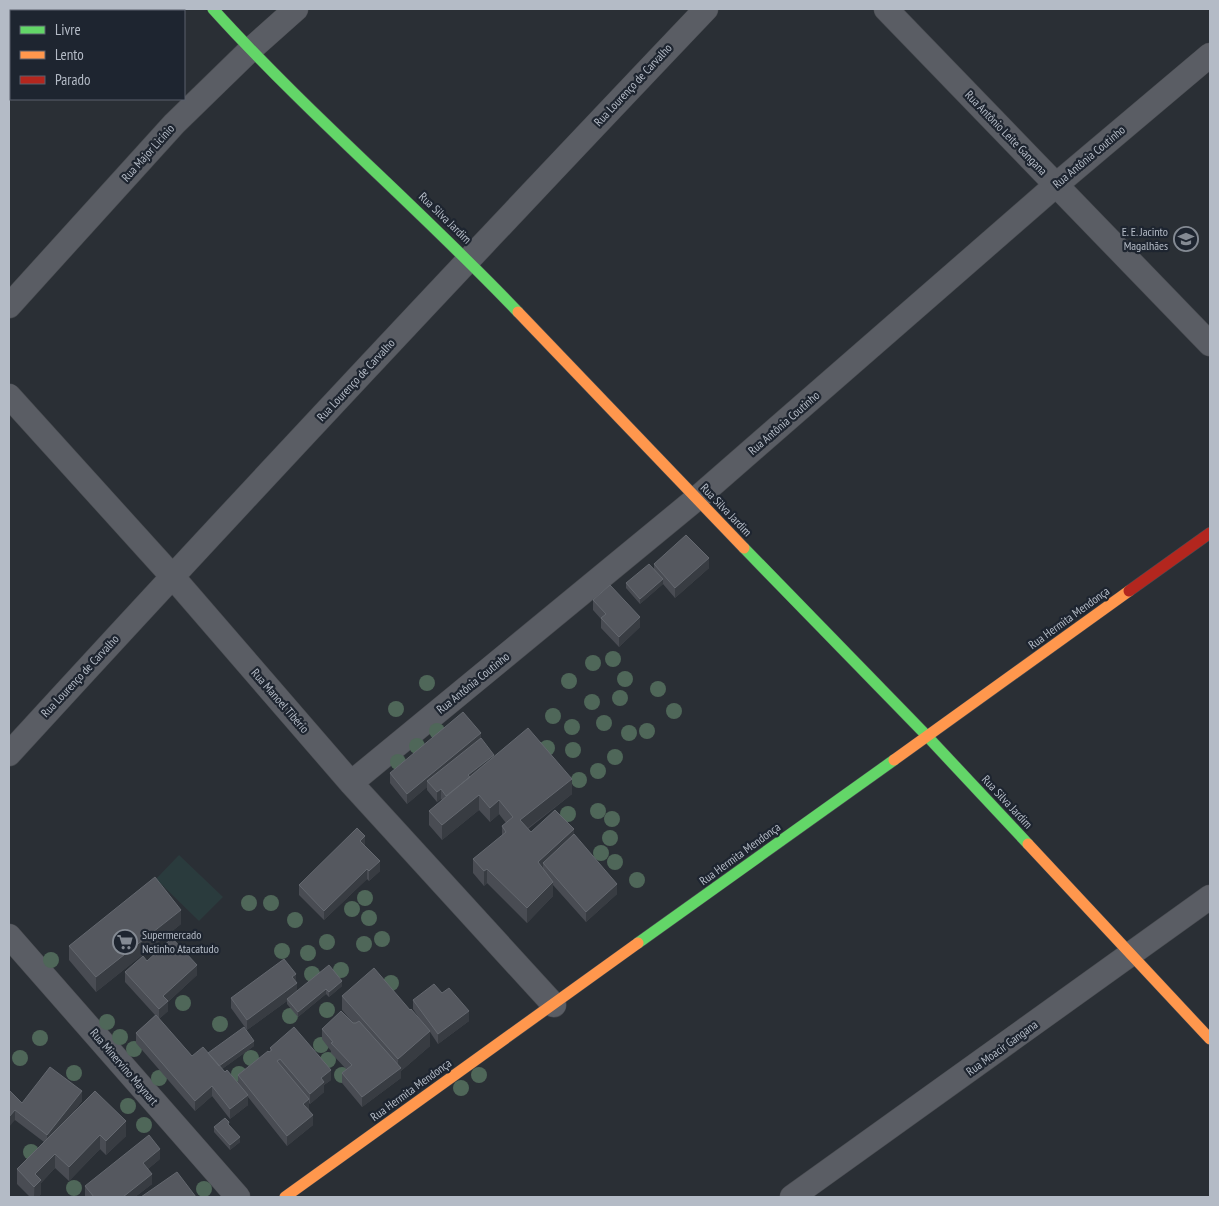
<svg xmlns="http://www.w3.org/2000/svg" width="1219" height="1206" font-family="'PT Sans Narrow',sans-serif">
<rect width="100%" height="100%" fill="#2a2f35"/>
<path fill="#2a3b3d" d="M179 855 223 897 199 921 156 879Z"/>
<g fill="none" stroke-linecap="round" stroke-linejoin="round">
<defs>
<path id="street" d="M886 9 1210 344
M9 306 174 124 250 50 296 9
M9 396 172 576 351 783 554 1005
M9 754C239 503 472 255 706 9
M351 783 696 499 1056 185 1210 55
M9 936 238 1197
M792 1197 1210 897"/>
<path id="fast" d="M213 9C309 115 419 208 518 312
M744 548 927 736 1028 844
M638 943 894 760"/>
<path id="slow" d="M518 312 744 548
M894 760 1129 591
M1028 844 1210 1039
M285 1197 638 943"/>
<path id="jam" d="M1129 591 1210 533"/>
</defs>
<use href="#street" stroke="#484b50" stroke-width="25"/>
<use href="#fast" stroke="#484b50" stroke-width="12"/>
<use href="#slow" stroke="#484b50" stroke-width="12"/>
<use href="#jam" stroke="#484b50" stroke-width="12"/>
<use href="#street" stroke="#5a5d64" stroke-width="24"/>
<use href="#fast" stroke="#63d668" stroke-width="11"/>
<use href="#slow" stroke="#ff974d" stroke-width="11"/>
<use href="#jam" stroke="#b3261e" stroke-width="11"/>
</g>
<g fill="#4f6759">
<circle cx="613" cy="659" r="8"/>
<circle cx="593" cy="663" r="8"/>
<circle cx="625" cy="679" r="8"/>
<circle cx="569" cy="681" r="8"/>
<circle cx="427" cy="683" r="8"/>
<circle cx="658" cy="689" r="8"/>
<circle cx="620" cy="698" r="8"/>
<circle cx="592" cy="702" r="8"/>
<circle cx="396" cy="709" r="8"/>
<circle cx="674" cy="711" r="8"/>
<circle cx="553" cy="716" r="8"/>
<circle cx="604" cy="723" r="8"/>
<circle cx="572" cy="727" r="8"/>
<circle cx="437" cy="731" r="8"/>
<circle cx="647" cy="731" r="8"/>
<circle cx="629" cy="733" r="8"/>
<circle cx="417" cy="746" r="8"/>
<circle cx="547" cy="748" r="8"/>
<circle cx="573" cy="750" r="8"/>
<circle cx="615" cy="757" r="8"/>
<circle cx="398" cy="762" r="8"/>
<circle cx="598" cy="771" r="8"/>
<circle cx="579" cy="780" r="8"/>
<circle cx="598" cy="811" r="8"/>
<circle cx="568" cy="814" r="8"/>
<circle cx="612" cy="819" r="8"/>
<circle cx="610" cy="838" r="8"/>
<circle cx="601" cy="853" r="8"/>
<circle cx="615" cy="862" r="8"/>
<circle cx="637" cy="880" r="8"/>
<circle cx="365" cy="898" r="8"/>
<circle cx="249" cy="903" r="8"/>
<circle cx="271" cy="903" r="8"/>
<circle cx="352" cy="909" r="8"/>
<circle cx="369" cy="918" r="8"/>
<circle cx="295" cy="920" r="8"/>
<circle cx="382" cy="939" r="8"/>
<circle cx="327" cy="942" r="8"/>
<circle cx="364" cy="944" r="8"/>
<circle cx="282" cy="951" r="8"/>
<circle cx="308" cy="953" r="8"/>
<circle cx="51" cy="960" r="8"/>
<circle cx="341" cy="970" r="8"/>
<circle cx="312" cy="974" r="8"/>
<circle cx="391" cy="983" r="8"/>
<circle cx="183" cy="1003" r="8"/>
<circle cx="327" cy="1010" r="8"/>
<circle cx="290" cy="1016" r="8"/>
<circle cx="107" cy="1022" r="8"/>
<circle cx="220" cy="1024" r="8"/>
<circle cx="120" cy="1037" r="8"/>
<circle cx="40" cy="1038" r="8"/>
<circle cx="321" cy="1045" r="8"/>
<circle cx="134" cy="1049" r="8"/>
<circle cx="20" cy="1058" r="8"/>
<circle cx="251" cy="1058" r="8"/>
<circle cx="328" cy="1060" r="8"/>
<circle cx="74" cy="1073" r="8"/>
<circle cx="239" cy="1074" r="8"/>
<circle cx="342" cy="1075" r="8"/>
<circle cx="479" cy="1075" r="8"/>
<circle cx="159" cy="1078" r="8"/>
<circle cx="461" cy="1088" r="8"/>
<circle cx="128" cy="1106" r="8"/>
<circle cx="144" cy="1125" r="8"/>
<circle cx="31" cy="1152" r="8"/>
<circle cx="74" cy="1188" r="8"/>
<circle cx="204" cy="1189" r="8"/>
</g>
<path fill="#494c53" d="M654 564 709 568 675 598 663 584 640 604 626 588V583L654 569Z
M593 600 640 627 619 647 601 628V619L593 610Z
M481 739 494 757 572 794 528 829 531 832 574 834 617 894 586 922 553 885V896L527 923 487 883 484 886 473 873V859L502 836V826L506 823 499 814 490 822 479 810 442 840 429 825V811L442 800 441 799 437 802 427 790V787L407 804 390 783V773Z
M365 846 380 871 369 881 367 879 324 920 299 895V885Z
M181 924 96 992 69 960V946Z
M147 961 197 975 168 1002V1011L159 1019 192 1056 254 1046 222 1069 238 1084V1075L270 1051V1048L331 1080 324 1085V1092L310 1104 309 1103V1109L313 1125 287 1146 248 1097V1105L230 1119 212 1096 195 1111 136 1043V1033L155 1015 125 982V972Z
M296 982 297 990 342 986 329 997 326 994 298 1017 287 1004V1001L247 1030 231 1008V998Z
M442 993 469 1021 438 1044 430 1032V1046L401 1071V1078L362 1107 342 1083V1073L347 1070 331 1053V1051L322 1039V1029L353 1023 342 1010V996L410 1010 423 1024 413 1009V1000Z
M9 1090 22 1103 82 1101 71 1115 126 1136 106 1155 100 1149 69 1181 55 1168 41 1183V1194L38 1197H30L17 1184V1169L44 1142 15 1120Z
M229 1125 240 1142 230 1150 214 1132V1127Z
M160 1159 148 1169 152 1184 135 1197H86L85 1196V1186Z"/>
<path fill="#383c42" d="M709 558V568L675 598V588Z
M663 579V584L640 604V599Z
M640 617V627L619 647V637Z
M481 733V743L427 781V787L407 804V794Z
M494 755V765L470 784 468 775Z
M572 779V794L520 834V820Z
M441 789V799L437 802V792Z
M479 795V810L442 840V825Z
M499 800V814L490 822V808Z
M574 829V844L543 863V873L538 862Z
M365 836V846L360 841Z
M380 861V871L369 881V871Z
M367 869V879L324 920V911Z
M487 869V883L484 886V871Z
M553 882V896L527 923V908Z
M617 884V894L586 922V912Z
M181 910V924L96 992V977Z
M197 965V975L168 1002V1011L159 1019V1009L163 996Z
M296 974V984L292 977Z
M342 981V986L329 997V992Z
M297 983V993L287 999V1001L247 1030V1020Z
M326 989V994L298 1017V1012Z
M469 1011V1021L438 1044V1034Z
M430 1031V1046L401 1071V1078L362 1107V1097L398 1070V1059Z
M254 1041V1046L218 1072V1066Z
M331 1070V1080L324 1085V1092L310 1104V1094L321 1078Z
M212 1086V1096L195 1111V1101Z
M82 1091V1101L47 1145V1135Z
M248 1095V1105L230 1119V1109Z
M309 1099V1109L303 1104Z
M15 1110V1120L9 1127V1117Z
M313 1115V1125L287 1146V1136Z
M126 1121V1136L106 1155V1141Z
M100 1135V1149L69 1181V1167Z
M240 1137V1142L230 1150V1145Z
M160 1149V1159L143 1173V1163Z
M55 1154V1168L41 1183V1194L38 1197H34L35 1174Z
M152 1174V1184L135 1197H123Z"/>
<path fill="#55585f" stroke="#64686f" d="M686 535 709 558 675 588 654 564Z
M649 564 663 579 640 599 626 583Z
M610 585 640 617 619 637 601 618 606 614 593 600Z
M463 712 481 733 407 794 390 773Z
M528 728 572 779 520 820 531 832 555 810 574 829 538 862 553 882 527 908 487 869 484 871 473 859 506 832 502 826 513 817 499 800 490 808 479 795 442 825 429 811Z
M481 738 494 755 468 775 470 777 446 796 441 789 437 792 427 781Z
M357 828 365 836 360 841 380 861 369 871 367 869 324 911 299 885Z
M574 834 617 884 586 912 543 863Z
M155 877 181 910 96 977 69 946Z
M172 938 197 965 163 996 168 1001 159 1009 125 972 143 956 147 961Z
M284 959 296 974 292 977 297 983 247 1020 231 998Z
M329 965 342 981 329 992 326 989 298 1012 287 999Z
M374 968 410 1010 411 1009 430 1031 398 1059 342 996Z
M434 984 442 993 449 988 469 1011 438 1034 413 1000Z
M341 1011 353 1023H356L359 1021 401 1068 362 1097 342 1073 352 1065 331 1043 333 1042 322 1029Z
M156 1015 192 1056 203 1047 225 1072 227 1070 248 1095 230 1109 212 1086 195 1101 136 1033Z
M244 1027 254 1041 219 1066 208 1053Z
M294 1027 331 1070 321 1078 324 1082 310 1094 280 1059 277 1061 309 1099 303 1104 313 1115 287 1136 238 1075 268 1051 269 1052 272 1050 270 1048Z
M50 1067 82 1091 47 1135 15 1110 9 1117V1090L22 1103Z
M95 1091 126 1121 106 1141 100 1135 69 1167 55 1154 35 1174 41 1180 34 1187 17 1169Z
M225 1118 229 1122 228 1124 240 1137 230 1145 214 1127Z
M149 1135 160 1149 143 1163 152 1174 123 1197H94L85 1186Z
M177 1172 196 1197H141Z"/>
<defs>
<symbol id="school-ring" viewBox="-11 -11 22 22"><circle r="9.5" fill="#1e2530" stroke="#848a93" stroke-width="1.5"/><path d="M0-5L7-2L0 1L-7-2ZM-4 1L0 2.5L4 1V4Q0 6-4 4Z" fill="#848a93"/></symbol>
<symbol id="supermarket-ring" viewBox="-11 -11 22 22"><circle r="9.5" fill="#1e2530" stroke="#848a93" stroke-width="1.5"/><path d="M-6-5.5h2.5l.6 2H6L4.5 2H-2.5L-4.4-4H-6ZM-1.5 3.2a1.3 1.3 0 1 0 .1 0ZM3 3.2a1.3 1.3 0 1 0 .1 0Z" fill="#848a93"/></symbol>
</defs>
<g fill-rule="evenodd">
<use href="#school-ring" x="1172" y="225" width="28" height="28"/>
<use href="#supermarket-ring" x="111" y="928" width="28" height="28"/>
</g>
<g text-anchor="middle" stroke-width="4.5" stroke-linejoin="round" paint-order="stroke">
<g font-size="12" fill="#b4bbc6" stroke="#1e2530">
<text transform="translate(633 85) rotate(-47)" y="4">Rua Lourenço de Carvalho</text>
<text transform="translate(1006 133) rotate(46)" y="4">Rua Antônio Leite Gangana</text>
<text transform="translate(148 153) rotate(-48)" y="4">Rua Major Licínio</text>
<text transform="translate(1089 157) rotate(-40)" y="4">Rua Antônia Coutinho</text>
<text transform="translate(445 218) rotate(44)" y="4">Rua Silva Jardim</text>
<text transform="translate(356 380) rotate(-47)" y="4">Rua Lourenço de Carvalho</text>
<text transform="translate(784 423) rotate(-41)" y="4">Rua Antônia Coutinho</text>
<text transform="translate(726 510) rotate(46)" y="4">Rua Silva Jardim</text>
<text transform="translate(1069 618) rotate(-36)" y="4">Rua Hermita Mendonça</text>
<text transform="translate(80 676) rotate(-47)" y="4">Rua Lourenço de Carvalho</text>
<text transform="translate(473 683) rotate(-39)" y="4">Rua Antônia Coutinho</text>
<text transform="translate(280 701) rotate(49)" y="4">Rua Manoel Tibério</text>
<text transform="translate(1007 802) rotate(47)" y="4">Rua Silva Jardim</text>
<text transform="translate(740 854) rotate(-36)" y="4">Rua Hermita Mendonça</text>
<text transform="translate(1002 1048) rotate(-36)" y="4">Rua Moacir Gangana</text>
<text transform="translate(124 1067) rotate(49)" y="4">Rua Minervino Maynart</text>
<text transform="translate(411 1090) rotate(-36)" y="4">Rua Hermita Mendonça</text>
</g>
<g font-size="12" fill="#b4bbc6" stroke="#1e2530" text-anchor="end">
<text x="1168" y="236">E. E. Jacinto<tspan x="1168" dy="14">Magalhães</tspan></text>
<text x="142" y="939" text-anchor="start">Supermercado<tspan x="142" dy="14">Netinho Atacatudo</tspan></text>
</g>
</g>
<rect width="1219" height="1206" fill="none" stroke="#b4bbc6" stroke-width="20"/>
<rect x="10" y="10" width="175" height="90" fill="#1e2530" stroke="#5a616c"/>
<rect x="20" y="26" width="25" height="8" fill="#63d668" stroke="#5a616c"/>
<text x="55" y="35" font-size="15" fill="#b4bbc6">Livre</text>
<rect x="20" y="51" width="25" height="8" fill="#ff974d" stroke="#5a616c"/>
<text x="55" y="60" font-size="15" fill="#b4bbc6">Lento</text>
<rect x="20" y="76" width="25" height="8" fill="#b3261e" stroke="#5a616c"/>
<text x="55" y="85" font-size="15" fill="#b4bbc6">Parado</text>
</svg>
